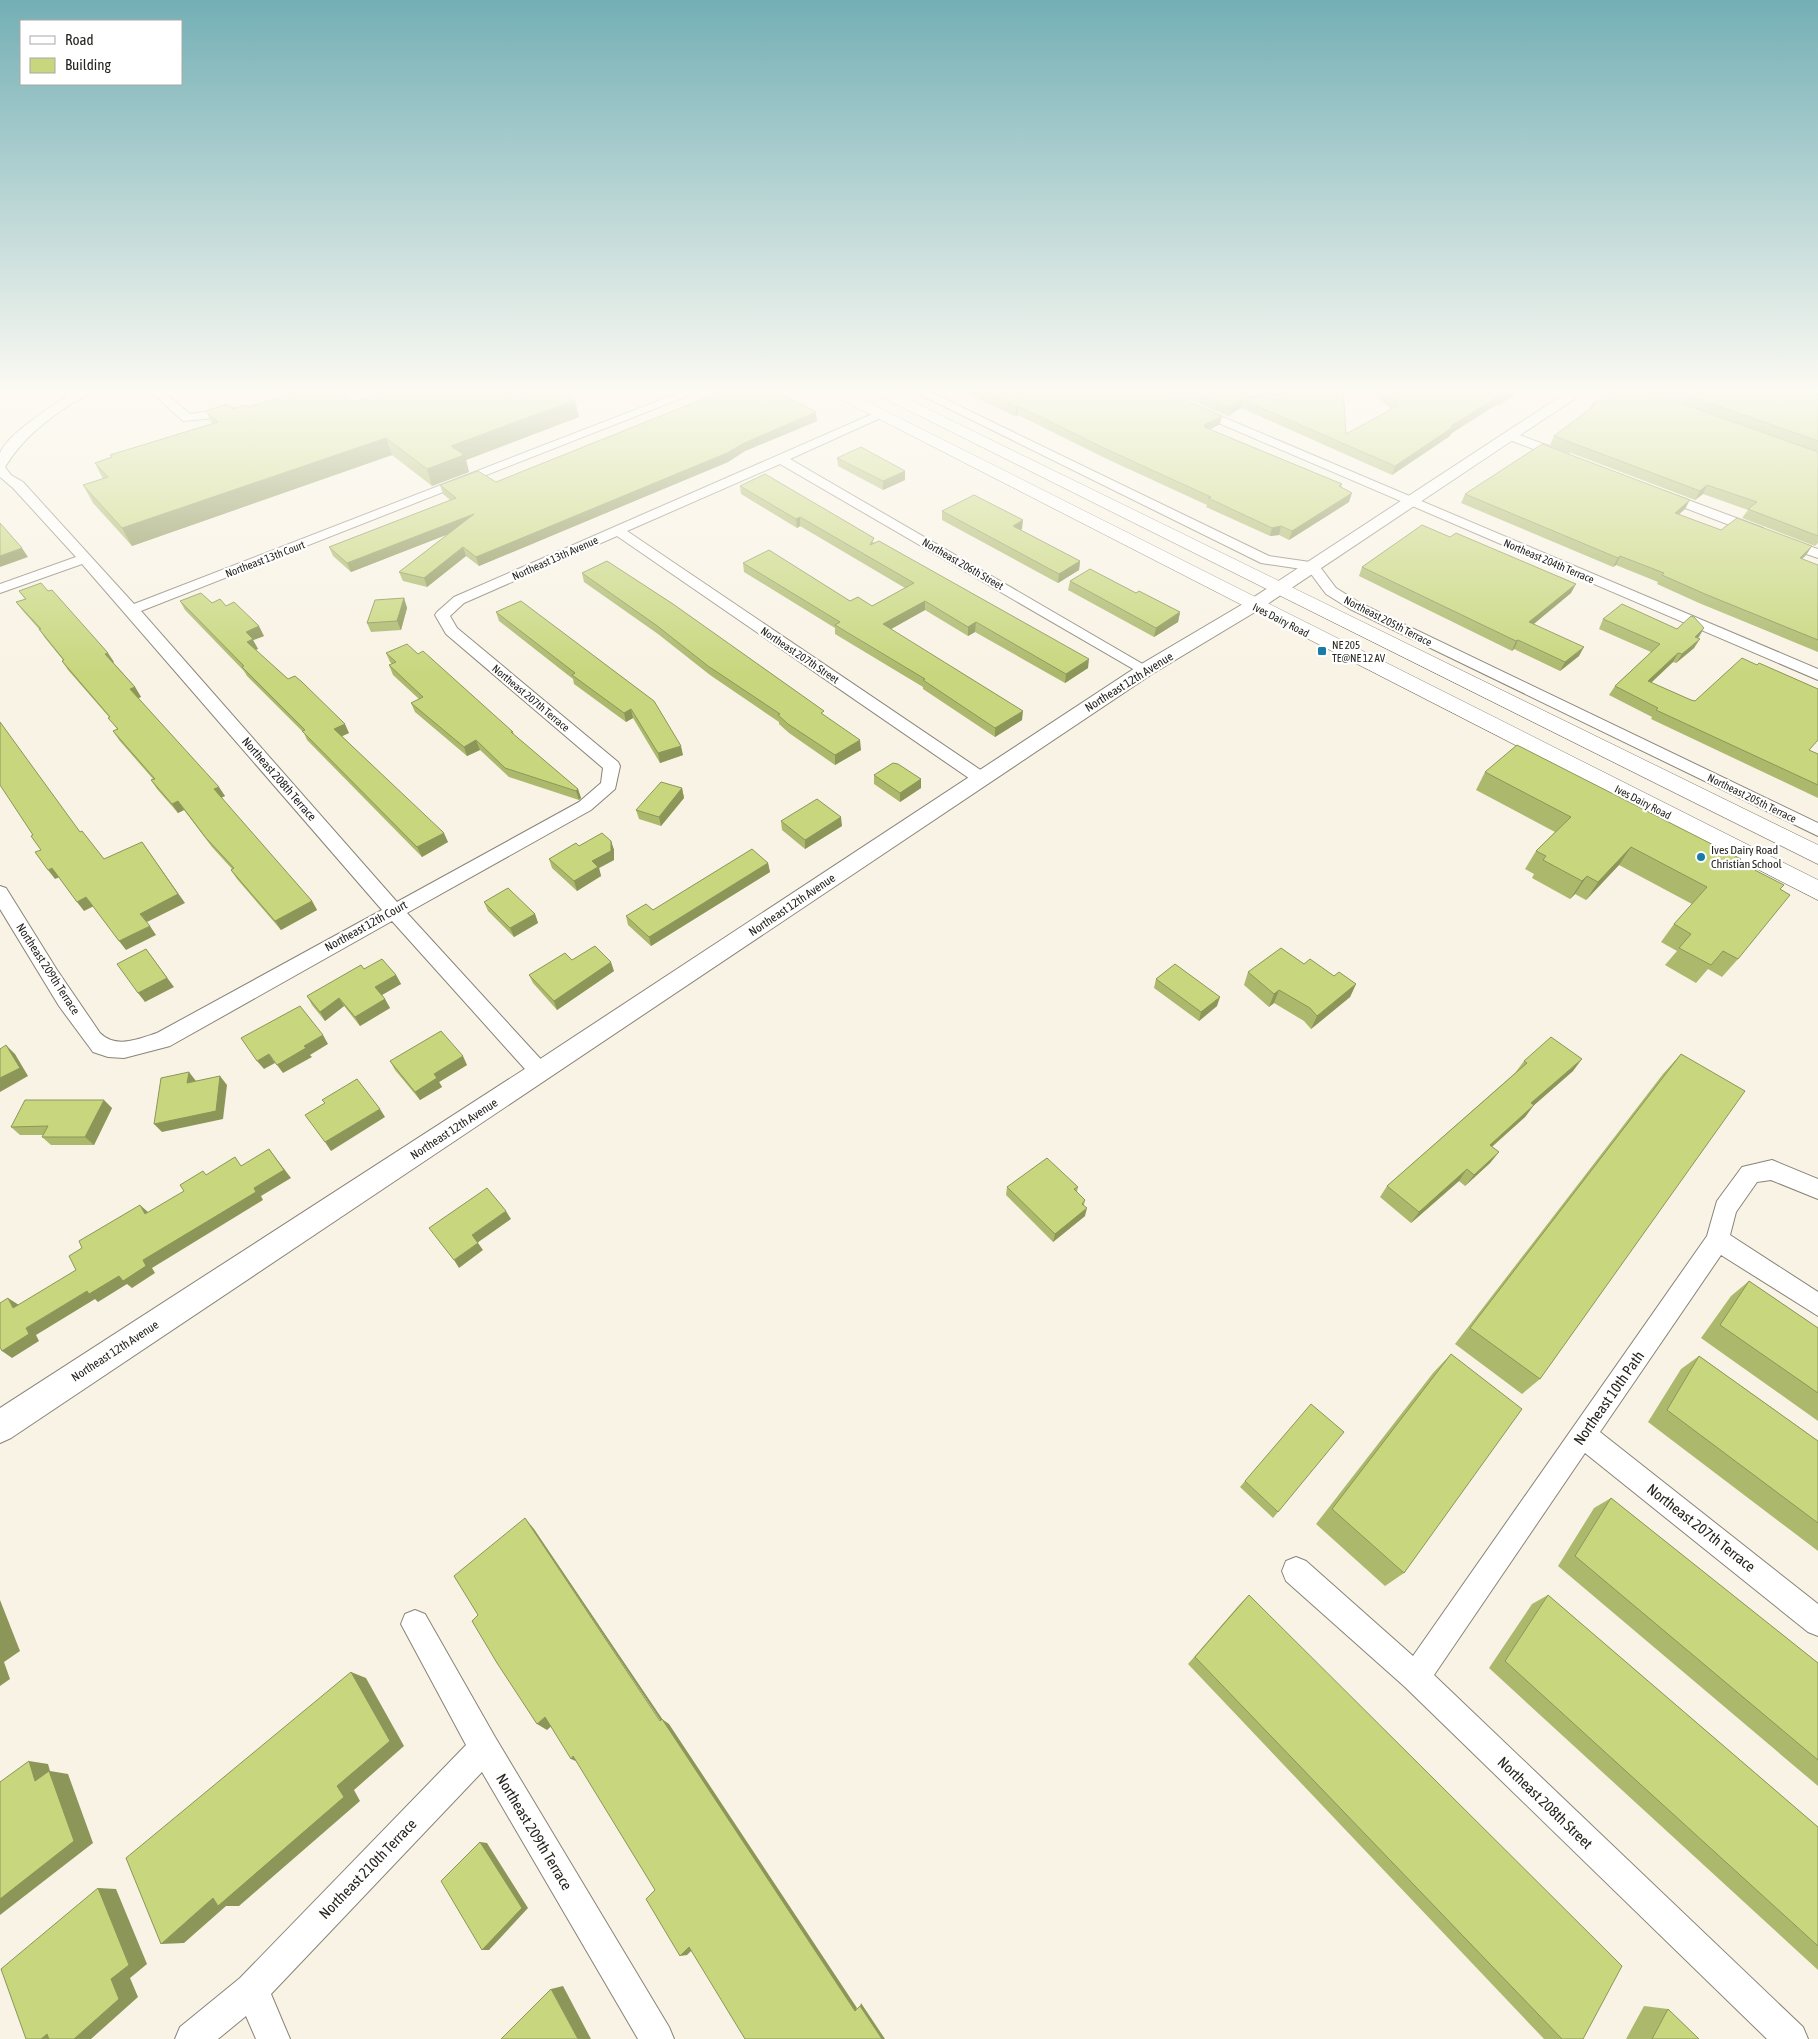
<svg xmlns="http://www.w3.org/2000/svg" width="1818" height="2039" font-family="'Asap Condensed',sans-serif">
<rect width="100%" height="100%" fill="#f9f3e5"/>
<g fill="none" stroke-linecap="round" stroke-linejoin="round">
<defs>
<path id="minor" d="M83 387H97C91 394 80 399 71 404 45 421 21 440 5 467L11 475 23 482 134 604 694 387H710L141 611 397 902 579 802 601 783 603 768 446 634 435 615 437 612 454 597 877 412H885L887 415 790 459 1153 670 1145 675 1140 673 780 464 627 531 988 775 990 779 988 783H976L617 536 464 603 450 616 457 628 618 762 620 766 615 789 591 810 407 913 547 1066 550 1072 547 1078 540 1080 533 1078 392 921 170 1046 124 1058 108 1057 93 1052 59 1006 0 909V886L6 888 57 970 100 1033C116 1049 138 1039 157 1033L382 910 82 564 0 593V584L76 557 13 488 0 477C0 470 0 460 0 454 5 434 65 397 83 387Z
M146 387H158L190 414 235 408 241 412 235 416 183 421Z
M905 387H920L1269 556 1317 563 1336 588 1360 603 1818 823V836L1350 609 1326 594 1308 570 1261 563Z
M1197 406 1818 669V680L1193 412 1191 410Z
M1511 432 1568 453 1570 456 1568 459H1560L1507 439 1505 436Z
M1664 491 1763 528 1765 531 1763 534H1753L1659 498 1658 495Z
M1785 538 1818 549V558L1780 545 1778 542Z
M1772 1160 1818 1179V1199L1771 1180 1757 1182 1736 1212 1730 1235 1818 1292V1316L1721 1255 1600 1432 1818 1604V1636L1808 1632 1585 1453 1434 1675 1803 2027 1808 2039H1767L1405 1687 1286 1581 1282 1571 1286 1561 1296 1557 1306 1561 1413 1656 1707 1236 1717 1201 1742 1167Z
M415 1610 425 1614 495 1737 669 2027 674 2039H638L482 1772 271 1994 290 2039H256L246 2016 218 2039H175L180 2027 240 1978 466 1745 401 1624 405 1614Z"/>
<path id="tertiary" d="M1575 387H1592L1260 609 1152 674 11 1438 0 1443V1408L531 1065 1138 666 1248 601Z"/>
<path id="primary" d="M817 387H838L1818 880V900Z
M862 387H883L1818 845V864Z"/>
</defs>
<use href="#minor" stroke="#898477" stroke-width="2"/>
<use href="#tertiary" stroke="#898477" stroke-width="2"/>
<use href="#primary" stroke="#898477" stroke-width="1"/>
<use href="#minor" fill="#fff" fill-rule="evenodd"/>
<use href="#tertiary" fill="#fff" fill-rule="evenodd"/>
<use href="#primary" fill="#fff" fill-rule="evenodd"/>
</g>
<path fill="#acb96c" d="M963 387H1155L1220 424 1210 429 1342 484 1341 488 1349 502 1289 540 1279 535 1270 536 1206 507 1207 505 1107 459 1018 415 1015 416 967 394V389Z
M1160 387H1283L1266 396 1346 434 1391 409 1368 389 1369 387H1525L1498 406 1496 405 1452 433 1450 436 1392 475 1241 408 1231 414 1230 417Z
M1636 387H1818V452Z
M291 388 353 402 514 397 579 417 466 460 469 472 432 486 392 455 132 546 93 503 83 485 103 479 95 463 112 458 110 455 212 424 206 411 248 407 293 393Z
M1592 404 1818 452V543L1815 546 1742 518 1748 510 1703 494 1695 500 1550 445 1554 436 1589 410Z
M817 421 745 451 728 462 479 566 466 556 427 587 403 581 399 572 448 534 351 572 333 556 329 547 450 500 443 494 440 485 496 482Z
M837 458 905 471V480L883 490 838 466Z
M740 486 875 543 1088 668 1065 683 975 632 968 636 925 610 891 629 1022 720 995 737 923 689V687L835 634V628L744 572 743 563 850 601 872 606 905 588 800 526 797 528 741 494Z
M1465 494 1685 509 1679 514 1721 530 1812 546 1806 555 1802 559 1818 565V652L1699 603 1657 584 1658 582 1616 565 1613 567 1461 503Z
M942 511 1022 529 1020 530 1080 561 1079 570 1058 583 942 520Z
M1362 567 1571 593 1534 624 1579 656 1560 671 1514 649 1512 651 1359 576Z
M582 573 824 715 861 750 835 765 789 733 779 724V722L710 675 658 634 584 582Z
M1070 581 1136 593 1180 612 1178 622 1154 637 1068 590Z
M19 591 114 662H113L135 687 141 697 138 698 225 796 221 798 312 901 317 910 281 930 237 879 231 870 232 869 212 847 184 810 178 813 157 789 151 780 153 779 119 740 113 731 117 729 109 717 68 670 62 661 63 660 45 638 39 629 23 611 16 602 25 599Z
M404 598 407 608 401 630 371 632 367 623Z
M180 601 212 603 226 606 264 636 253 640 258 649 255 650 288 679 349 733 342 736 448 842 422 857 307 740 304 733 247 676 244 671 185 610Z
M521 601 683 755 660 763 633 718 626 722 574 684 573 679 499 621 496 612Z
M1603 619 1698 638 1694 648 1676 663 1673 662 1651 683 1691 700 1818 754V798L1651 719 1652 717 1609 695 1615 686 1651 652 1599 629Z
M386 653 418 654 513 732 514 735 578 789 581 798 579 800 509 777 480 750 467 756 415 712 411 703 419 699 393 675 389 665 392 664 390 662Z
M1485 772 1739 862 1780 889 1738 959 1722 977 1708 969 1696 983 1665 965 1677 951 1661 942 1674 924 1692 904 1619 865 1586 900 1575 894 1570 899 1532 878 1534 874 1525 869 1536 851 1555 832 1476 790Z
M874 775 921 779V788L900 802 874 784Z
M682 788 684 798 661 826 639 819 636 810Z
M781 821 842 826 805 849 782 830Z
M611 841 614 850V860L599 868 601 876 577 891 552 868 549 859 579 846Z
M768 863 770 872 651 946 628 925 626 916 653 910Z
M484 902 535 914 538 923 514 937 488 911Z
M572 960 614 971 557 1010 533 983 529 975Z
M1304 964 1356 984 1350 997 1311 1029 1304 1021 1274 1003 1269 1007 1244 985 1248 972Z
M364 969 396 975 401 984 382 995 385 999 390 1008 360 1026 344 1006 325 1021 312 1005 307 996Z
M1156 979 1217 1006 1199 1021 1154 988Z
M1681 1054 1540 1379 1522 1394 1455 1344 1663 1074Z
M390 1061 467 1065 439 1082 442 1087 420 1100 395 1070Z
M1524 1061 1573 1071 1534 1105 1525 1117 1492 1147 1499 1152 1490 1163 1465 1186 1459 1181 1411 1223 1380 1197 1387 1186 1515 1073Z
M112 1108 94 1145H51L42 1137 44 1135H20L11 1127Z
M1007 1187H1078L1077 1192 1085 1200 1084 1205 1085 1216 1053 1242 1006 1195Z
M1749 1281 1818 1328V1421L1701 1338 1731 1296Z
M1451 1354 1404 1573 1385 1586 1316 1524 1433 1373Z
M1699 1356 1818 1441V1551L1648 1422 1681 1369Z
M1245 1481 1278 1512 1273 1518 1240 1487Z
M1611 1498 1818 1663V1786L1558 1566 1594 1508Z
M1249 1595 1583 2039H1544L1188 1664 1240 1604Z
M1548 1595 1818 1827V1970L1489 1668 1532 1604Z
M1644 2006 1668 2009 1699 2039H1626Z"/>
<path fill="#8c9658" d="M1268 387H1283L1251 403 1246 399Z
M1516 387H1525L1498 406 1501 397Z
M1499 396 1496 405 1452 433 1450 436 1392 475 1395 466 1451 426Z
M575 400 579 417 466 460 469 472 432 486 427 469 451 446Z
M1243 400 1241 408 1231 414 1232 409 1231 406Z
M1018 406V415L1015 416 1016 407Z
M816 412 817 421 745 451 728 462 479 566 476 557Z
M1222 416 1220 424 1205 432 1204 425Z
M386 438 392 455 132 546 122 528Z
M905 471V480L883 490V481Z
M1707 485 1703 494 1695 500 1700 491Z
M1352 493 1349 502 1289 540 1292 531Z
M1690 500 1685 509 1670 522 1675 513Z
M474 514 477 523 351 572 347 563Z
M800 517V526L797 528 796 519Z
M1023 520 1022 529 1012 535 1013 526Z
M1281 526 1279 535 1270 536 1272 528Z
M1812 546 1806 555 1794 567 1800 558Z
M463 547 466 556 427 587 424 578Z
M22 548 28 557 0 567V556Z
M1620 556 1616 565 1613 567 1618 558Z
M1080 561 1079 570 1058 583 1059 574Z
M1576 584 1571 593 1525 631 1529 622Z
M404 598 407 608 401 630 397 621Z
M925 601V610L884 633 883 624Z
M1180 612 1178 622 1154 637 1156 628Z
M976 622 975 632 968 636V627Z
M259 626 264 636 253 640 258 649 252 651 247 642 246 632Z
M1704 628 1699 637 1690 646 1695 637Z
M1700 639 1694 648 1676 663 1682 654Z
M1518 640 1514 649 1512 651 1516 641Z
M1584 647 1579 656 1560 671 1565 662Z
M108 653 114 662 111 663 105 654Z
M1678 653 1673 662 1642 691 1648 681Z
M1089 659 1088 668 1065 683 1066 674Z
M135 687 141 697 136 699 130 689Z
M631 709 633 718 626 722 624 713Z
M1023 711 1022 720 995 737V728Z
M345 724 349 733 338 738 334 729Z
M476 740 480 750 467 756 464 747Z
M860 740 861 750 835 765V755Z
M681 746 683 755 660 763 658 753Z
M921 779V788L900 802V793Z
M219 787 225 796 220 798 214 789Z
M682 788 684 798 661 826 659 817Z
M578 789 581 798 579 800 576 791Z
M178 801 184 810 178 813 172 804Z
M841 817 842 826 805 849V840Z
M444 833 448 842 422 857 417 847Z
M611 841 614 850V860L599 868 601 876 577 891 574 881Z
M142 842 185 903 147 922 140 914Z
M1631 847 1619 865 1586 900 1598 882Z
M768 863 770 872 651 946 649 937Z
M52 868 60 877 55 879 48 870Z
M1587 876 1575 894 1570 899 1582 881Z
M86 897 94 906 84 911 77 902Z
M312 901 317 910 281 930 275 921Z
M535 914 538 923 514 937 510 928Z
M150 926 156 935 126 950 119 941Z
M146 949 174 987 145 1002 138 993Z
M611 962 614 971 557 1010 554 1001Z
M396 975 401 984 380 996 375 987Z
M1356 984 1350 997 1311 1029 1317 1016Z
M1279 990 1274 1003 1269 1007 1274 994Z
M1220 997 1217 1006 1199 1021 1201 1012Z
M339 998 344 1006 325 1021 320 1012Z
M385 999 390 1008 360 1026 355 1017Z
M323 1035 328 1044 310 1055 312 1057 283 1073 277 1065 304 1046Z
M6 1045 15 1054 28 1076 0 1092V1078Z
M269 1054 275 1063 264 1069 257 1061Z
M463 1056 467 1065 439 1082 442 1087 420 1100 415 1092 434 1074Z
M1582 1059 1573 1071 1523 1115 1531 1103Z
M189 1072 196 1081 187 1083Z
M220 1076 227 1085 223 1119 162 1132 154 1124Z
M104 1100 112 1108 94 1145 85 1137Z
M1534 1105 1525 1117 1481 1156 1490 1145Z
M380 1109 385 1117 331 1151 325 1142Z
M269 1149 291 1178 261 1196 263 1200 152 1268 155 1273 132 1288 127 1284 98 1302 95 1299 36 1335 39 1341 12 1358 2 1351 26 1328 87 1291 143 1260 254 1188Z
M1499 1152 1490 1163 1465 1186 1474 1175Z
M1467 1169 1459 1181 1411 1223 1419 1212Z
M140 1205 148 1212 145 1214Z
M1087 1208 1085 1216 1053 1242 1055 1234Z
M506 1211 511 1219 477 1243 472 1235Z
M478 1243 483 1250 459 1268 454 1260Z
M8 1298 19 1305 13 1308Z
M525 1518 534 1529 665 1723 662 1719 669 1724 857 2008 855 2011Z
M0 1600 20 1651 4 1662 10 1679 0 1686Z
M351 1672 366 1678 404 1746 354 1790 360 1801 239 1906H226L184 1943 161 1944 337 1786Z
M545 1717 555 1723 547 1730 537 1724Z
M573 1756 580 1763 571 1759Z
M29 1761 48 1764 50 1771 68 1774 93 1843 0 1915V1899Z
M480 1842 487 1843 528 1908 489 1950H482Z
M98 1888 116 1889 147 1964 130 1978 138 1997 91 2039H74L111 1979Z
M696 1946 687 1955 680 1956 689 1947Z
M563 1986 591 2039H578L551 1989Z
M861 2003 885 2039H882L860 2006Z
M47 2034 58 2039H41Z"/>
<path fill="#c8d77e" stroke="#8c9658" d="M292 387H334L353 402 400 387H500L514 397 541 387H553L575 400 451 446 464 455 427 469 386 438 122 528 83 485 108 477 95 463 112 457 110 455 218 422 206 411 227 404 233 409 245 405 248 407 296 392 291 388Z
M733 387H769L816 412 744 443 727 453 476 557 463 547 424 578 399 572 474 514 347 563 329 547 456 498 440 485 478 471 496 482Z
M972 387H1155L1222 416 1204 425 1206 426 1204 427 1342 484 1339 486 1352 493 1292 531 1281 526 1272 528 1208 498 1211 497 1108 450 1018 406 1016 407Z
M1181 387H1268L1246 399 1325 387H1343L1346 434 1399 405 1378 387H1516L1501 397 1499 396 1451 426 1453 427 1395 466 1243 400 1231 406 1232 409Z
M1618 387H1635L1818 452V536L1748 509 1757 502 1707 485 1700 491 1554 436 1595 405 1592 404Z
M1664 387H1818V441Z
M1542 444 1690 500 1675 513 1721 530 1737 518 1812 546 1800 558 1818 565V640L1705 594 1662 575 1664 573 1620 556 1618 558 1465 494Z
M861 447 905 471 883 481 837 458Z
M765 474 874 538 870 545 879 541 1089 659 1066 674 976 622 968 627 925 601 883 624 1023 711 995 728 923 680 925 679 835 625 840 622 743 563 769 550 850 601 858 597 872 606 914 583 800 517 796 519 740 486Z
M974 495 1023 520 1013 526 1080 561 1059 574 942 511Z
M0 523 22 548 0 556Z
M1422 525 1450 537 1456 533 1576 584 1529 622 1584 647 1565 662 1518 640 1516 641 1362 567Z
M607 561 673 604 824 711 821 713 860 740 835 755 788 724 778 715 780 714 708 666 656 625 582 573Z
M1090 569 1136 593 1139 591 1180 612 1156 628 1070 581Z
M41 583 48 591 52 590 108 653 105 654 135 687 130 689 219 787 214 789 312 901 275 921 231 870 234 868 206 838 178 801 172 804 151 780 155 779 113 731 118 729 108 718 110 717 62 661 64 660 39 629H41L16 602 26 599 19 591Z
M201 593 212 603 220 599 226 606 234 602 259 626 246 632 253 639 247 642 288 679 295 676 302 682 345 724 334 729 444 833 417 847 302 731 305 730 242 667 244 666 180 601Z
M404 598 397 621 367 623 375 600Z
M521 601 654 701 681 746 658 753 631 709 624 713 572 675 575 673 496 612Z
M1622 604 1677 629 1691 616 1694 617 1704 628 1695 637 1700 639 1682 654 1678 653 1648 681 1691 700 1695 701 1742 658 1757 665 1759 663 1818 689V740L1809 750 1818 754V785L1656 710 1658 708 1615 686 1660 644 1603 619Z
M407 644 418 654 423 651 513 732H511L578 789 576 791 505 768 476 740 464 747 411 703 423 697 389 665 396 662 386 653Z
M0 722 80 832 82 831 104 859 142 842 178 894 140 914 150 926 119 941 86 897 77 902 52 868 48 870 35 852 41 850 31 836 33 835 0 785Z
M1517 745 1741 859 1739 862 1784 885 1780 889 1790 895 1738 959 1723 951 1711 965 1679 948 1691 934 1674 924 1707 887 1631 847 1598 882 1587 876 1582 881 1543 860 1546 856 1536 851 1571 817 1485 772Z
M893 763 898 764 921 779 900 793 874 775Z
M661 782 682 788 659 817 636 810Z
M817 799 841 817 805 840 781 821Z
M602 833 611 841V851L592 861 598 867 574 881 549 859 576 843 579 846Z
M752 849 768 863 649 937 626 916 646 904 653 910Z
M508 888 535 914 510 928 484 902Z
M595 946 611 962 554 1001 529 975 565 953 572 960Z
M1281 948 1304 964 1310 959 1334 976 1339 972 1356 984 1317 1016 1310 1008 1279 990 1274 994 1248 972Z
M146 949 167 978 138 993 117 964Z
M382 959 396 975 375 987 385 999 355 1017 339 998 320 1012 307 996 361 965 364 969Z
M1175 964 1220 997 1201 1012 1156 979Z
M300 1006 323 1035 304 1046 306 1048 277 1065 269 1054 257 1061 241 1038Z
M441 1031 463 1056 434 1074 437 1078 415 1092 390 1061Z
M1551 1037 1582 1059 1531 1103 1534 1105 1490 1145 1499 1152 1474 1175 1467 1169 1419 1212 1387 1186 1527 1063 1524 1061Z
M6 1045 20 1068 0 1078V1049Z
M1681 1054 1745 1091 1540 1379 1470 1328Z
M189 1072 187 1083 220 1076 216 1111 154 1124 161 1078Z
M357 1079 380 1109 325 1142 305 1115 325 1103 322 1100Z
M25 1100H104L85 1137H42L48 1126 11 1127Z
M269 1149 284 1170 254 1188 256 1192 143 1260 146 1266 123 1281 119 1276 89 1294 87 1291 26 1328 29 1334 2 1351 0 1347V1303L8 1298 13 1308 76 1270 69 1256 82 1248 79 1241 140 1205 145 1214 184 1191 180 1185 203 1171 206 1175 235 1157 241 1166Z
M1047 1158 1078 1187 1074 1189 1085 1200 1082 1204 1087 1208 1055 1234 1007 1187Z
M487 1188 506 1211 472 1235 478 1243 454 1260 429 1228Z
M1749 1281 1818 1328V1393L1720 1325Z
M1451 1354 1522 1409 1404 1573 1332 1509Z
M1699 1356 1818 1441V1523L1667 1410Z
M1311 1404 1344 1432 1278 1512 1245 1481Z
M1611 1498 1818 1663V1760L1575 1556Z
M525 1518 660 1721 662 1719 855 2011 860 2006 882 2039H745L689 1947 680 1956 646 1899 655 1890 573 1756 571 1759 545 1717 537 1724 497 1663 472 1621 478 1615 454 1576Z
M1249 1595 1622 1966 1583 2039H1562L1195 1657Z
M1548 1595 1818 1827V1946L1505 1661Z
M351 1672 390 1741 337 1786 344 1797 218 1906 213 1898 161 1944 126 1858Z
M29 1761 35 1781 49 1771 74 1841 0 1899V1782Z
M480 1842 522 1908 482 1950 441 1881Z
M98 1888 129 1965 111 1979 119 1999 74 2039H49L47 2034 41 2039H26L1 1969Z
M551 1989 578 2039H501Z
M1668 2009 1699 2039H1652Z"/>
<linearGradient id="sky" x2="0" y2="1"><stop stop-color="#73afb5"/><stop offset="0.58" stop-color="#fcfaf3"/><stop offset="1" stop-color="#fcfaf3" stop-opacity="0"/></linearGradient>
<rect width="1818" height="673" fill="url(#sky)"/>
<g fill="#187ca8" stroke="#fff" stroke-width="2">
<rect x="1317" y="646" width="10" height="10" rx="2.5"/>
<circle cx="1701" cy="857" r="5"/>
</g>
<g text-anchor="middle" stroke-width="4.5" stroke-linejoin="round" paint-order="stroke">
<g font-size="11" fill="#26241f" stroke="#fff">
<text transform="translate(555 558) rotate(-24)" y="4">Northeast 13th Avenue</text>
<text transform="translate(265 559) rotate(-21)" y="4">Northeast 13th Court</text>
<text transform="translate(1549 561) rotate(23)" y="4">Northeast 204th Terrace</text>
<text transform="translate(963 564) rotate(30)" y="4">Northeast 206th Street</text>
<text transform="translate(1281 620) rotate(27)" y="4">Ives Dairy Road</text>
<text transform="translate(1388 621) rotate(27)" y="4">Northeast 205th Terrace</text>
<text transform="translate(800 655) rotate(34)" y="4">Northeast 207th Street</text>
<text transform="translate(531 698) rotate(40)" y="4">Northeast 207th Terrace</text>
<text transform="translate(1752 798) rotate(26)" y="4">Northeast 205th Terrace</text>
<text transform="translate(1643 802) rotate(27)" y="4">Ives Dairy Road</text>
</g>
<g font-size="11" fill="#26241f" stroke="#fff" text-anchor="start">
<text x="1332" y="649">NE 205<tspan x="1332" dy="13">TE@NE 12 AV</tspan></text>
</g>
<g font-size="12" fill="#26241f" stroke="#fff">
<text transform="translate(1129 682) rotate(-32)" y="4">Northeast 12th Avenue</text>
<text transform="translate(279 779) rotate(49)" y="4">Northeast 208th Terrace</text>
<text transform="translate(792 905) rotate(-34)" y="4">Northeast 12th Avenue</text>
<text transform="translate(366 926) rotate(-29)" y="4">Northeast 12th Court</text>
<text transform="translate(48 969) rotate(57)" y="4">Northeast 209th Terrace</text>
<text transform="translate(454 1129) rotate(-33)" y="4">Northeast 12th Avenue</text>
<text transform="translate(115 1351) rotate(-33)" y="4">Northeast 12th Avenue</text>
</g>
<g font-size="12" fill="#26241f" stroke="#fff" text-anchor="start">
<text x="1711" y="854">Ives Dairy Road<tspan x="1711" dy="14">Christian School</tspan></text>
</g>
<g font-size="15" fill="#26241f" stroke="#fff">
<text transform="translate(1609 1398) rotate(-55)" y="5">Northeast 10th Path</text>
<text transform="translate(1701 1528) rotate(38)" y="5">Northeast 207th Terrace</text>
<text transform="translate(1545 1803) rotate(44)" y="5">Northeast 208th Street</text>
<text transform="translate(534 1832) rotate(59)" y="5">Northeast 209th Terrace</text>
<text transform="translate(368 1869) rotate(-46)" y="5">Northeast 210th Terrace</text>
</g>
</g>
<rect x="20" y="20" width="162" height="65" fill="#ffffff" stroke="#a8a7a5"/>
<rect x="30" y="36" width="25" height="8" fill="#ffffff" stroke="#a8a7a5"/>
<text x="65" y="45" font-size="15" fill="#26241f">Road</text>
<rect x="30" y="58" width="25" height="15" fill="#c8d77e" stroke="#a8a7a5"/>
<text x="65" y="70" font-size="15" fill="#26241f">Building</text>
</svg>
